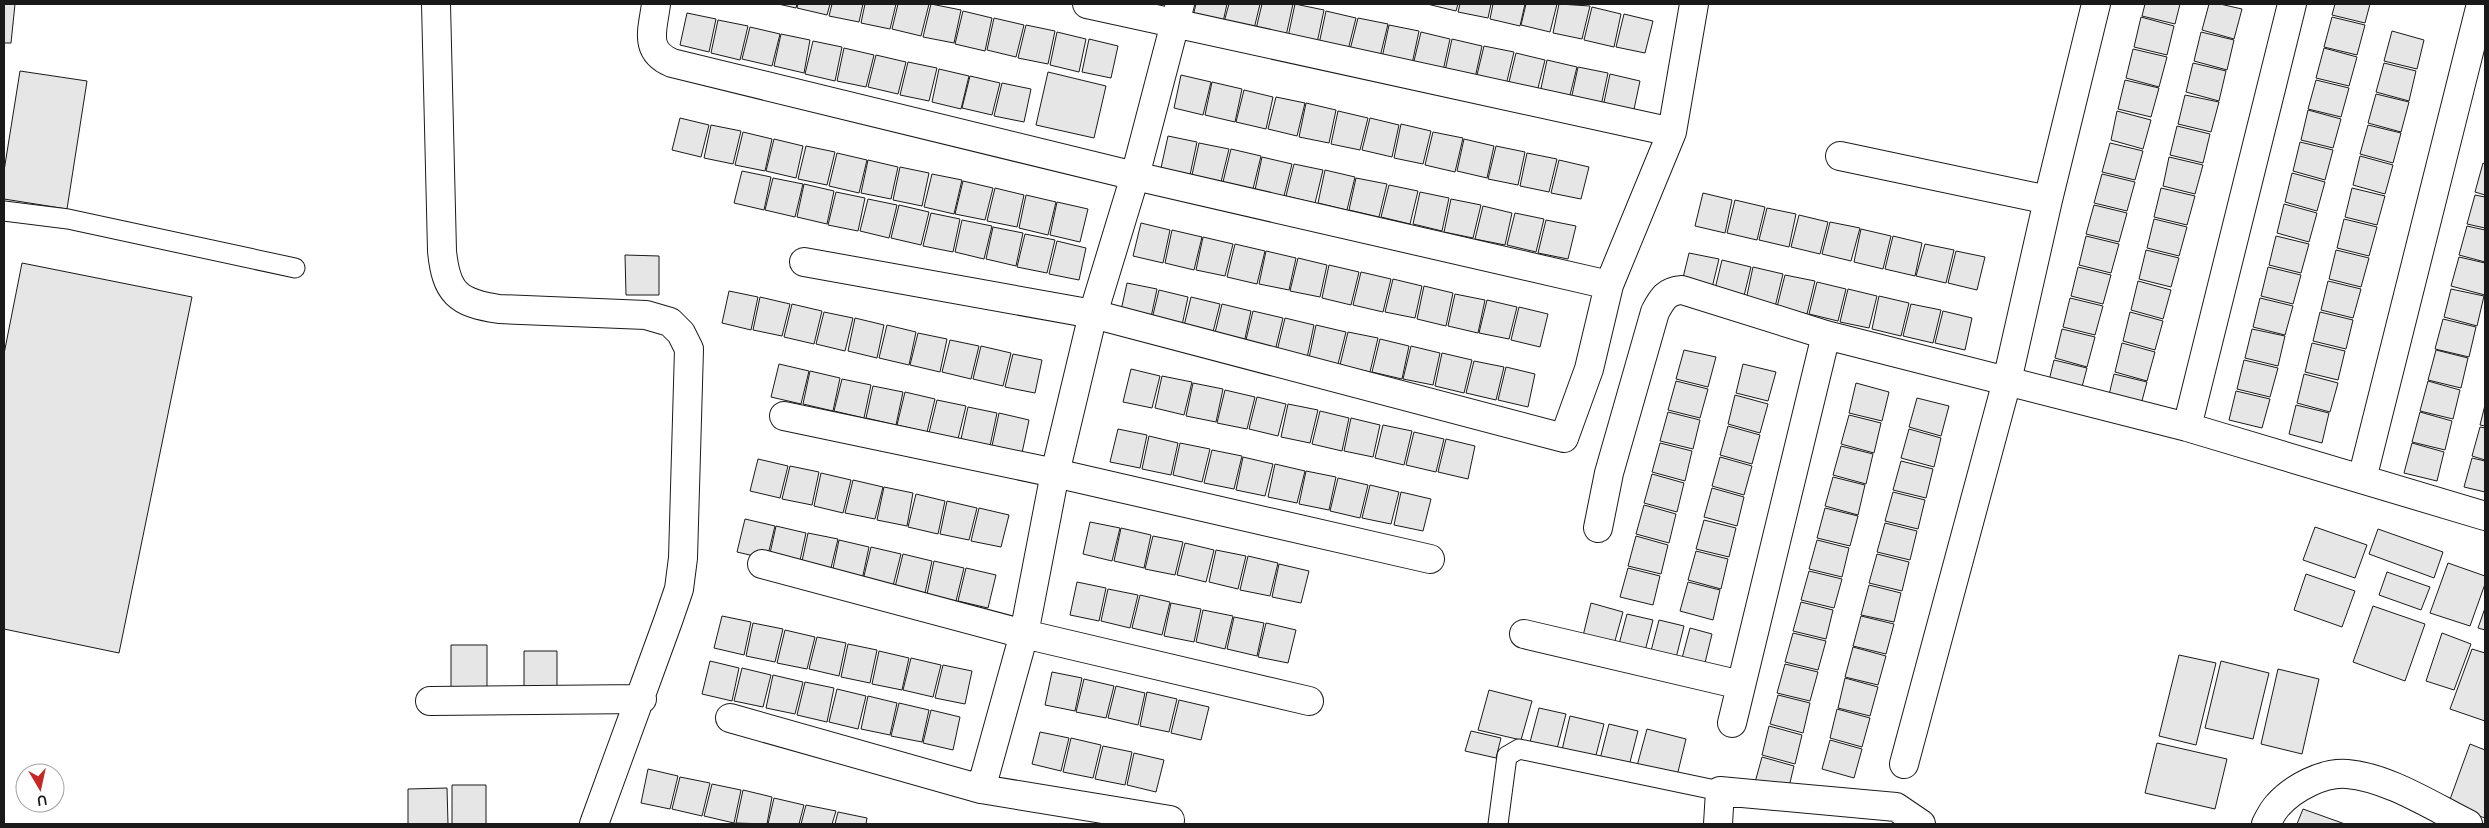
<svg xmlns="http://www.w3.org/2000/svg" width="2489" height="828" font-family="Cabin,sans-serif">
<rect width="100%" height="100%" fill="#fff"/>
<path fill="#e6e6e6" stroke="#1a1a1a" d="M4 4H15L11 43H4Z
M778 4H797L796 8Z
M798 4H830L827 15 797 8Z
M832 4H863L859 22 829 16Z
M865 4H896L890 29 861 23Z
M898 4H929L921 36 892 29Z
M931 4 961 10 954 43 923 37Z
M1196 4H1227L1223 22 1193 16Z
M1229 4H1260L1254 29 1224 22Z
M1262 4H1293L1286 36 1256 29Z
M1295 4 1324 10 1317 43 1288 37Z
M1427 4H1458L1456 11Z
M1460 4H1491L1488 18 1458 12Z
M1493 4H1525L1520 26 1490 19Z
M1526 4H1557L1550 32 1521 25Z
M1559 4 1590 6 1582 39 1553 33Z
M2145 4H2180L2175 24 2142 16Z
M2209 4H2220L2242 9 2234 39 2202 30Z
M2335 4H2370L2365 23 2332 15Z
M1592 7 1621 14 1614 47 1584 40Z
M963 11 992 18 985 51 955 44Z
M1326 11 1356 18 1348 50 1319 44Z
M687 13 716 19 709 52 680 45Z
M1624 14 1653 21 1645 53 1616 47Z
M2141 17 2174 26 2167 55 2134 47Z
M2332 17 2365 25 2357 55 2324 47Z
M994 18 1024 25 1016 57 987 50Z
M1358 18 1388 24 1380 57 1350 50Z
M718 20 748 26 740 60 711 53Z
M1026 25 1055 31 1048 64 1018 58Z
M1389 25 1419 31 1412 64 1382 58Z
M750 27 780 34 772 66 742 59Z
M2392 31 2424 40 2417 69 2384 61Z
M1057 32 1086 39 1079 72 1050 65Z
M1421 32 1450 39 1443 71 1413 65Z
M2201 32 2234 40 2227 70 2194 61Z
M781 34 810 40 804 73 774 66Z
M1089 39 1118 46 1111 78 1082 72Z
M1452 39 1482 46 1475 78 1445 71Z
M813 41 842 47 835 81 805 74Z
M1484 46 1514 52 1506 85 1476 79Z
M844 48 874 55 866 87 837 81Z
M2324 48 2357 57 2349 86 2316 78Z
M2133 49 2167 57 2159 87 2126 78Z
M1516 53 1545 60 1537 92 1508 86Z
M876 55 906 62 898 94 868 87Z
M1547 60 1577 67 1569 99 1540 93Z
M908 62 937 68 929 101 900 95Z
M2193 63 2226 71 2219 101 2186 92Z
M2384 63 2416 71 2409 101 2376 92Z
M1578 67 1608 73 1601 106 1571 100Z
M939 69 969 76 961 109 932 102Z
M20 71 87 81 67 209 4 199V171Z
M1048 72 1106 86 1094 138 1036 125Z
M1610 74 1640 81 1633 114 1603 107Z
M1181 75 1211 82 1203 115 1174 108Z
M970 76 1000 83 992 115 962 108Z
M2125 80 2159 88 2151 117 2118 109Z
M2316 80 2349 88 2341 117 2308 109Z
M1212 82 1242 89 1235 122 1205 115Z
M1002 83 1031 89 1024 122 994 116Z
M1244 90 1273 97 1266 129 1236 122Z
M2376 94 2409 102 2401 132 2368 123Z
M2185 95 2219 102 2211 132 2178 124Z
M1276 97 1305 103 1297 136 1268 129Z
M1306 103 1336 110 1329 143 1299 137Z
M2308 110 2341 119 2333 148 2301 140Z
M1338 111 1368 118 1360 150 1331 144Z
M2117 111 2151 120 2143 149 2111 140Z
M680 118 709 125 701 157 672 150Z
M1370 118 1399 125 1392 157 1362 150Z
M1401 124 1431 131 1423 164 1394 158Z
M711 125 741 131 733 164 704 158Z
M2368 125 2401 133 2393 163 2360 154Z
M2177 126 2210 134 2203 163 2170 155Z
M743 132 772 139 765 171 735 165Z
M1433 132 1463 138 1455 172 1425 165Z
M1168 136 1197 142 1190 175 1161 168Z
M774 139 803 146 796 178 766 171Z
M1464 139 1494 146 1487 178 1457 171Z
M2300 142 2333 150 2325 180 2293 171Z
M1199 143 1229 149 1221 182 1192 175Z
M2110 143 2143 151 2135 180 2102 172Z
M806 146 835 152 827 185 798 179Z
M1496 146 1525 152 1518 185 1488 179Z
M1231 149 1261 156 1253 189 1223 182Z
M837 153 867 160 859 193 829 186Z
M1527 153 1557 159 1549 192 1520 186Z
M2360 156 2393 165 2385 194 2353 185Z
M1262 157 1292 164 1284 196 1255 190Z
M2169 157 2203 165 2195 194 2163 186Z
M868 160 898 167 891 199 861 193Z
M1559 160 1589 167 1581 199 1551 193Z
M2483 163 2485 164V195L2475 192Z
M1294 164 1323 170 1315 203 1286 196Z
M900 167 929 173 922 206 893 200Z
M1325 170 1355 177 1347 210 1318 203Z
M742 171 771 177 764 210 734 203Z
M2292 173 2325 182 2317 211 2285 202Z
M932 174 962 180 954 214 924 207Z
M2102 174 2135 182 2127 211 2094 203Z
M773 178 803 184 795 217 765 210Z
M1356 178 1387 184 1379 217 1349 210Z
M963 181 993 188 985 220 955 214Z
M804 184 834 191 827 224 797 217Z
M1389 185 1418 191 1410 224 1381 217Z
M995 188 1024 195 1017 227 987 221Z
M2161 188 2195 196 2187 225 2154 217Z
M2352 188 2385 196 2377 225 2345 217Z
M836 192 865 198 858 231 828 225Z
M1420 192 1449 198 1442 231 1413 224Z
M1703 193 1732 200 1725 233 1695 226Z
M1026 195 1056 202 1048 235 1019 228Z
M2475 195 2485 197V228L2467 224Z
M868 199 897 205 889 238 860 231Z
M1451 199 1481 205 1473 238 1444 232Z
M1735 200 1765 207 1757 240 1727 233Z
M1057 202 1088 209 1080 242 1050 235Z
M2284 204 2317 213 2309 242 2277 233Z
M899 205 929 212 921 245 891 238Z
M2094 205 2127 213 2119 242 2086 234Z
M1483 206 1512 213 1505 245 1475 239Z
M1767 208 1796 214 1789 247 1759 240Z
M931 213 960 219 953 252 923 246Z
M1515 213 1544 219 1536 252 1507 245Z
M1799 215 1828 222 1820 254 1791 247Z
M2154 219 2187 227 2179 256 2147 248Z
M2344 219 2377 227 2369 256 2337 248Z
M962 220 992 226 984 259 955 252Z
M1546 220 1576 226 1568 259 1538 253Z
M1830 222 1860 228 1851 261 1822 254Z
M1141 223 1170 230 1163 263 1133 256Z
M2467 226 2485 230V262L2459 255Z
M993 227 1023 233 1016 266 986 259Z
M1861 229 1891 236 1883 269 1854 262Z
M1172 230 1202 237 1194 270 1165 263Z
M1025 234 1055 240 1047 273 1017 267Z
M1893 236 1922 243 1915 276 1885 269Z
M2086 236 2119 244 2111 273 2079 265Z
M2276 236 2309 244 2301 273 2269 265Z
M1203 237 1233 244 1225 276 1196 270Z
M1057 241 1086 248 1079 280 1049 274Z
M1235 244 1265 251 1257 284 1227 277Z
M1925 244 1954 250 1946 283 1916 276Z
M2146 250 2179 258 2171 287 2139 279Z
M2336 250 2369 258 2361 287 2329 279Z
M1266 251 1296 258 1289 290 1259 284Z
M1956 251 1985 257 1977 290 1948 283Z
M1689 253 1719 259 1711 292 1681 286Z
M625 255 659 256V295H626Z
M2459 257 2485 263V295L2451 286Z
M1298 258 1327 265 1320 297 1290 291Z
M1722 260 1751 267 1743 300 1714 293Z
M22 263 192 297 119 653 4 629V354Z
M1329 265 1359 272 1351 305 1322 298Z
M1753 267 1783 274 1775 307 1746 300Z
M2078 267 2111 275 2103 304 2071 296Z
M2268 267 2301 275 2293 304 2261 296Z
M1361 272 1391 279 1383 312 1353 305Z
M1785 275 1815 281 1807 314 1777 307Z
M1393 279 1422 286 1415 318 1385 312Z
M2138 281 2171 290 2163 319 2131 310Z
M2328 281 2361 289 2353 318 2321 310Z
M1817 282 1846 289 1838 321 1809 314Z
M1127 283 1157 289 1150 322 1120 315Z
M1424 286 1453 293 1446 326 1417 319Z
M1848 289 1877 296 1869 328 1840 322Z
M2451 289 2484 296 2477 326 2444 317Z
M1159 290 1188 297 1181 330 1151 323Z
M729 291 758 297 751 330 722 323Z
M1455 294 1485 300 1478 333 1448 326Z
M1879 296 1909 303 1901 336 1872 329Z
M760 297 790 304 782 336 753 330Z
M1191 297 1220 304 1212 336 1183 330Z
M2070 298 2103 306 2095 335 2063 327Z
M2260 298 2293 306 2285 335 2253 327Z
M1487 300 1517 307 1509 339 1479 333Z
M792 304 822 311 814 344 784 337Z
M1222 304 1251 311 1244 343 1214 337Z
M1911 304 1941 310 1933 343 1903 336Z
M1519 307 1548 314 1540 347 1511 340Z
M1253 311 1283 318 1275 351 1245 344Z
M1943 311 1972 318 1965 350 1935 343Z
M824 312 853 318 845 351 816 344Z
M2130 312 2163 321 2155 350 2123 341Z
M2320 312 2353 320 2346 349 2313 341Z
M855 318 884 325 877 358 848 351Z
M1285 318 1314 325 1307 358 1277 351Z
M2443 319 2476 327 2469 357 2435 349Z
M887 325 916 332 909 365 879 358Z
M1316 325 1346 332 1338 364 1309 358Z
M2062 329 2095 337 2087 367 2055 358Z
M2252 329 2285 336 2278 366 2245 358Z
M1348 332 1378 338 1370 372 1340 365Z
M918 333 947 339 940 372 910 365Z
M1380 339 1409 346 1402 379 1372 372Z
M950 340 979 346 971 379 942 372Z
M2122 343 2155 352 2147 381 2115 372Z
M2312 343 2345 351 2338 380 2305 372Z
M981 346 1011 353 1003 386 973 379Z
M1411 346 1440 353 1433 385 1403 379Z
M1684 350 1716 357 1708 387 1676 379Z
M2436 350 2468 358 2461 388 2428 380Z
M1442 353 1472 360 1464 393 1435 386Z
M1013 354 1042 360 1035 393 1005 387Z
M2054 360 2087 368 2079 398 2047 389Z
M2244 360 2278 368 2270 397 2237 389Z
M1474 361 1504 367 1496 400 1466 393Z
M779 364 809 371 801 404 771 397Z
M1743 364 1776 372 1768 401 1736 393Z
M1506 367 1535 374 1528 407 1498 400Z
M1131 369 1160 376 1152 408 1123 402Z
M810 371 840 378 833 411 803 404Z
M2114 374 2147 382 2139 412 2107 403Z
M2304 374 2338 383 2330 412 2297 403Z
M1162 376 1192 382 1184 415 1155 408Z
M842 379 871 385 864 418 834 411Z
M1676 381 1708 389 1700 418 1668 410Z
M2428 381 2460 390 2453 419 2420 411Z
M1193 383 1223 389 1216 422 1186 416Z
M1856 383 1889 392 1882 421 1849 413Z
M873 386 903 392 896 425 866 418Z
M1225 390 1255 397 1247 429 1217 423Z
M2236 391 2270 399 2262 428 2229 420Z
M905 392 935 399 927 432 897 425Z
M1735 395 1768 404 1760 433 1728 424Z
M1257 397 1286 404 1278 436 1249 429Z
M1917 398 1949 406 1941 436 1909 427Z
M937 400 966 406 958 439 929 433Z
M1288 404 1318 410 1310 443 1281 437Z
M2296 405 2329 413 2322 443 2289 434Z
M2485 405V426L2480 425Z
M968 407 997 413 990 446 961 439Z
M1320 411 1349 418 1342 451 1312 444Z
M1668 412 1700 420 1693 449 1660 441Z
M2420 412 2452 421 2445 450 2412 442Z
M999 413 1029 420 1022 453 992 446Z
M1849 415 1881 423 1874 453 1841 444Z
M1351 418 1380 425 1373 457 1344 451Z
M1383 425 1412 431 1404 465 1375 458Z
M1728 426 1760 435 1752 464 1720 455Z
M2480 427 2485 428V460L2472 456Z
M1118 429 1147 435 1140 468 1110 462Z
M1909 429 1941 438 1934 467 1901 458Z
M1414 432 1444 439 1436 472 1406 465Z
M1149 436 1178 443 1171 475 1142 469Z
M1446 439 1475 446 1468 479 1438 472Z
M1180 443 1210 449 1202 482 1173 475Z
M1660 443 1692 451 1685 481 1652 472Z
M2412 443 2444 452 2437 481 2404 473Z
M1841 446 1873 454 1866 484 1833 475Z
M1212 450 1242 456 1234 489 1204 483Z
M1243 457 1273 464 1265 496 1236 490Z
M1720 457 1752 466 1744 495 1712 486Z
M2472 458 2485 461V492L2464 487Z
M758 459 788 466 780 498 750 491Z
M1901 461 1933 469 1926 498 1893 490Z
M1275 464 1305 471 1297 503 1268 497Z
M790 466 819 472 812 505 782 499Z
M1306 471 1336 477 1329 510 1299 504Z
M821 473 851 480 843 513 814 506Z
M1652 474 1684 483 1677 512 1644 503Z
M1833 477 1865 485 1858 515 1825 506Z
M1338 478 1368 485 1360 518 1330 511Z
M853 480 883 487 875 519 845 513Z
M1370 485 1399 492 1391 524 1362 518Z
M884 487 913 493 907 526 877 520Z
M1712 488 1744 497 1737 526 1704 517Z
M1401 492 1431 499 1423 531 1394 525Z
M1893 492 1925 500 1918 529 1885 521Z
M916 494 945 501 938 534 908 527Z
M947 501 977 508 969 540 940 534Z
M1644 505 1676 514 1669 543 1636 534Z
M979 508 1009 515 1001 547 971 541Z
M1825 508 1858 516 1850 546 1817 538Z
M745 519 775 526 767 559 737 552Z
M1704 520 1736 528 1729 557 1696 549Z
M1090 522 1120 528 1112 561 1083 554Z
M1885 523 1917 531 1910 560 1877 552Z
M776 526 806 533 799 565 769 558Z
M2315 527 2367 545 2355 578 2303 560Z
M1121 528 1151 535 1144 568 1114 561Z
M2378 529 2443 552 2434 578 2369 554Z
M808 533 838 539 830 572 801 566Z
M1153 536 1183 542 1175 575 1145 569Z
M1636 536 1668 545 1661 574 1628 566Z
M839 540 869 547 862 580 832 573Z
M1817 540 1849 548 1842 577 1809 569Z
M1185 543 1214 550 1206 582 1177 575Z
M871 547 901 554 893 586 863 580Z
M1216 550 1246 556 1238 589 1209 582Z
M1696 551 1728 559 1721 589 1688 580Z
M903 554 932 561 925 593 895 587Z
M1877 554 1909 562 1902 591 1869 583Z
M1248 556 1278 563 1270 596 1240 590Z
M934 561 964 568 956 601 927 594Z
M2448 563 2485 576V584L2470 626 2430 613Z
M1279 564 1309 571 1301 603 1272 597Z
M966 568 996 575 988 608 958 601Z
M1628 568 1660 576 1653 605 1620 597Z
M1809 571 1842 579 1834 608 1801 600Z
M2387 572 2430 587 2421 610 2379 595Z
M2306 574 2355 591 2342 627 2294 610Z
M1077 582 1106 588 1099 621 1070 615Z
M1688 582 1720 590 1713 620 1680 611Z
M1869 585 1901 593 1894 622 1861 615Z
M1108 589 1138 595 1130 628 1101 621Z
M1140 595 1170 602 1162 635 1132 628Z
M1801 602 1833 610 1826 639 1793 631Z
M1171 603 1201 609 1194 642 1164 636Z
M1591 603 1623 612 1613 648 1582 640Z
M2373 606 2425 624 2405 681 2353 662Z
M2485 608V630L2478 628Z
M1203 610 1233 616 1225 649 1196 642Z
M1627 614 1653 620 1644 655 1618 648Z
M722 616 751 622 744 655 714 648Z
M1861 616 1894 624 1886 654 1853 646Z
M1234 617 1264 623 1257 656 1227 649Z
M1659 620 1684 626 1675 662 1650 655Z
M753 623 783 629 775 662 746 656Z
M1266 623 1296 630 1288 663 1258 657Z
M1690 628 1712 634 1704 667 1681 662Z
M785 630 815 637 807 669 777 663Z
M1793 633 1826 641 1818 670 1785 662Z
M2442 633 2471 644 2454 690 2426 681Z
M817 637 846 643 839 676 809 669Z
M848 644 877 650 870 683 841 677Z
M451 645H487V690L451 691Z
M1853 647 1886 656 1878 685 1845 677Z
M2472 649 2485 653V721L2450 709Z
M524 651H557V692H524Z
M879 651 909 658 902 690 872 684Z
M2179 655 2216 663 2196 745 2159 736Z
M911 658 941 665 933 697 903 690Z
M710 661 739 668 732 701 702 694Z
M2221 661 2269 673 2253 739 2205 728Z
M1785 664 1818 672 1810 701 1777 693Z
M943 665 972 671 965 704 935 698Z
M742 668 771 675 763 707 734 701Z
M2278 669 2319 679 2302 754 2261 744Z
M1052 672 1082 678 1075 711 1045 705Z
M773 675 803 682 795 714 766 708Z
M1845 678 1878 687 1870 716 1838 708Z
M1084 679 1114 686 1106 718 1076 712Z
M805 682 834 688 827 722 797 715Z
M1116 686 1145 693 1138 725 1108 718Z
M837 689 866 696 858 729 829 722Z
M1489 690 1532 701 1521 740 1478 730Z
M1147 692 1177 699 1169 732 1140 726Z
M1778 695 1810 703 1803 733 1770 724Z
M868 696 897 703 890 735 861 729Z
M1179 700 1209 707 1201 740 1171 733Z
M899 703 929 710 922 742 891 736Z
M1539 708 1566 714 1557 749 1530 742Z
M1837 709 1870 718 1862 747 1830 738Z
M931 710 960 717 953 750 923 743Z
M1570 716 1604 724 1595 759 1562 750Z
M1609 724 1638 731 1629 766 1600 759Z
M1769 726 1802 735 1795 764 1762 755Z
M1647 729 1686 739 1677 776 1637 766Z
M1471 731 1501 738 1496 758 1465 751Z
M1040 732 1069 738 1061 771 1032 764Z
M1071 738 1101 745 1093 778 1063 772Z
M1830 740 1862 749 1854 778 1822 769Z
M2157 743 2227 759 2215 809 2145 793Z
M2470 744 2485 750V818L2448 805Z
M1103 746 1132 752 1125 785 1095 779Z
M1134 753 1164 760 1156 792 1127 785Z
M1762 757 1794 766 1787 795 1754 786Z
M648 769 678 776 670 809 641 803Z
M680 777 710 783 702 816 672 809Z
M712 784 741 790 734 823 704 816Z
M452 785H486V824H452Z
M447 788 448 824H408V789Z
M743 790 772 797 767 824 736 823Z
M774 798 804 805 799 824H768Z
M806 805 836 811 832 824H801Z
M2303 809 2345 824H2297Z
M838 812 867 818 866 824H835Z"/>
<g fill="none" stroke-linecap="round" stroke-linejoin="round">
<defs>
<path id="service" d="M4 211 68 219 295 268
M1498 824 1507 756 1519 749 1720 791"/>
<path id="minor" d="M436 4 442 251C446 292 457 303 499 309L646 315 670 322 681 333 689 349 683 558 679 589 668 621 594 824
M656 4C653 29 643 51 672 63L1135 176 1609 285
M1087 4 1672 132
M1840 156 2048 200
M804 262 1093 314 1564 438 1589 369 1609 285 1672 132 1694 4
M784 416 1055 473 1430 559
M2187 427 2292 4
M2362 479 2480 8
M1598 528 1609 473 1655 312C1662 299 1666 291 1682 290L1826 335 2187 427 2485 516
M762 564 1024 634 1309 701
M1524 634 1741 685
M430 701 642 699
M730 718 981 789 1170 820
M1732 723 1826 335
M1904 764 2007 381 2048 200 2096 4
M981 789 1024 634 1055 473 1093 314 1135 176 1180 4
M1718 824 1720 791 1896 807 1921 824
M2266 824C2269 818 2273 810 2278 805 2293 788 2323 772 2347 774 2387 777 2432 806 2468 824"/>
</defs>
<use href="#service" stroke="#1a1a1a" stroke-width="21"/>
<use href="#minor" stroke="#1a1a1a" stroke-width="30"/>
<use href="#service" stroke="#fff" stroke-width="19"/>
<use href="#minor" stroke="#fff" stroke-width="28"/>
</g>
<rect width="2489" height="828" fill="none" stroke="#1a1a1a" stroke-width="10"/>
<g transform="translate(40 788) rotate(171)"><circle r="24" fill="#ffffff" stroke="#a3a3a3"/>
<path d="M0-4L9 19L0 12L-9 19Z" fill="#c62828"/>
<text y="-8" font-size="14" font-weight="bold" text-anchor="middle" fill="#1a1a1a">U</text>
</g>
</svg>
